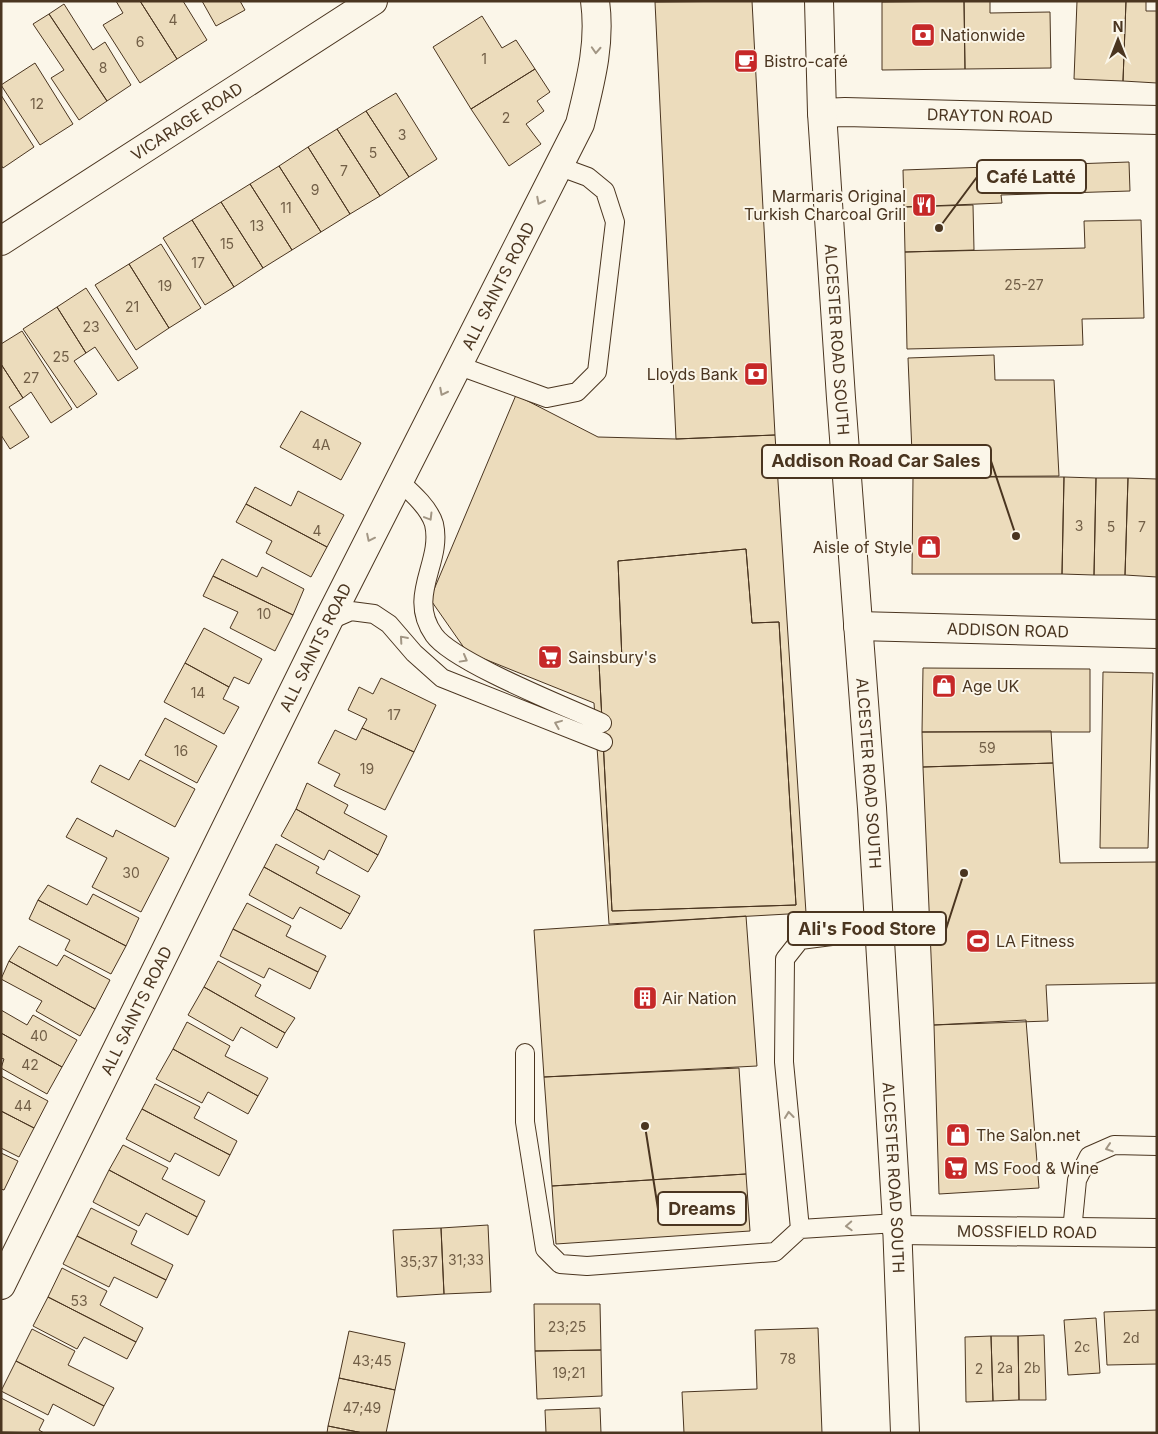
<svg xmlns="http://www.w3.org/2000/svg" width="1158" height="1434" font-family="Inter,sans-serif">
<rect width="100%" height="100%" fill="#fbf6e9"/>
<path fill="#ecdcbc" stroke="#4a3520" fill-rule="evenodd" d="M116 1H140L177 59 140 83 103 25 123 13Z
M140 1H183L207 40 177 59Z
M202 1H240L245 10 216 26Z
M752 1 775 435 676 439 655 2Z
M964 1 965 69 882 70V2Z
M964 1H990V13L1050 12 1051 68 965 69Z
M1077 1H1126L1123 81 1074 79Z
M1126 1H1146V11H1157V83L1123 81Z
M64 4 93 50 105 42 131 85 107 101 49 14Z
M49 14 107 101 79 120 51 78 64 70 33 24Z
M482 16 502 48 516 40 535 69 471 109 433 47Z
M35 63 73 124 40 145 1 85Z
M535 69 550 92 537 101 544 111 526 124 541 144 509 166 471 109Z
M396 93 437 159 409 177 366 111Z
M1 95 34 147 3 168 1 165Z
M366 111 409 177 380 196 337 129Z
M337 129 380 196 350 214 308 147Z
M308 147 350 214 321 232 279 166Z
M1129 162 1130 191 1001 195 1002 203 904 207 903 170Z
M279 166 321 232 292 250 250 184Z
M250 184 292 250 263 268 221 202Z
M221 202 263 268 234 287 192 220Z
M973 205 974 250 905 252 904 207Z
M192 220 234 287 205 305 163 238Z
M1141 220 1144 318 1082 319 1083 345 907 349 905 252 1085 248 1084 221Z
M161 244 201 308 169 328 129 264Z
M129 264 169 328 136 350 95 285Z
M86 288 138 368 118 381 95 347 86 353 57 307Z
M57 307 86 353 74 361 97 394 77 408 23 329Z
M22 331 72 409 51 423 31 392 23 398 1 364V344Z
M994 355 995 380H1054L1059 476 913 477 908 358Z
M1 364 23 398 9 407 29 437 10 449 1 435Z
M516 395 598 437 676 439 775 435 806 913 609 924 594 703 467 652 430 599ZM746 549 752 623 779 622 796 905 612 911 599 663 622 661 618 561Z
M301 411 361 443 341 480 280 447Z
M913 477H1064L1062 574H912Z
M1064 477 1096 478 1094 575 1062 574Z
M1096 478H1128L1125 575H1094Z
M1128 478 1157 479V577L1125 575Z
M255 487 291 506 298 491 344 515 327 547 246 504Z
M246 504 327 547 311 577 266 553 272 541 236 522Z
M746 549 752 623 779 622 796 905 612 911 599 663 622 661 618 561Z
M222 559 257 577 262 567 304 589 293 615 213 576Z
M213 576 293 615 275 651 230 628 238 612 203 596Z
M204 628 262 659 249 684 234 677 229 687 185 663Z
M185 663 229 687 223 699 239 707 224 734 164 702Z
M923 668 1090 669V732H922Z
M1103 672 1153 673 1148 848H1100Z
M381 678 436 705 414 752 362 728 367 719 348 710 359 687 373 694Z
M165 718 217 746 197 783 145 755Z
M362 728 414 752 385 810 334 786 340 774 318 763 335 730 356 740Z
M1051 731 1053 763 923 767 922 732Z
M140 760 195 789 175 827 91 782 100 765 129 780Z
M1053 763 1060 863 1157 862V983L1046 985 1048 1021 934 1025 923 767Z
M307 783 348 805 344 813 387 836 378 855 296 809Z
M296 809 378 855 368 872 329 850 324 860 281 836Z
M77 818 113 837 116 830 169 858 141 912 92 887 107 858 66 837Z
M276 844 319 867 316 873 360 896 350 914 264 867Z
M264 867 350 914 341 929 300 907 293 919 249 895Z
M48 885 87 905 93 894 139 918 126 946 38 900Z
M38 900 126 946 111 974 65 950 70 940 29 919Z
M247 903 291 926 286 936 326 956 318 972 233 929Z
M746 916 757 1066 544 1077 534 930Z
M233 929 318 972 310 989 269 968 264 978 220 956Z
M19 946 57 966 64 955 110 980 95 1009 9 961Z
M9 961 95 1009 80 1036 36 1011 42 1001 1 979Z
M218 961 261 985 255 996 295 1018 285 1033 204 987Z
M204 987 285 1033 277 1048 241 1027 233 1041 188 1015Z
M1 1010 27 1025 33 1015 77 1040 62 1067 1 1033Z
M1026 1020 1039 1188 939 1194 934 1025Z
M187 1022 230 1046 225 1056 268 1078 258 1096 173 1049Z
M1 1033 62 1067 47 1094 1 1068 4 1059 1 1058Z
M173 1049 258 1096 248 1114 208 1092 202 1103 156 1079Z
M739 1068 746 1174 552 1186 544 1077Z
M1 1076 48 1101 34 1128 1 1111Z
M155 1084 200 1107 194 1118 237 1141 230 1155 142 1109Z
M142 1109 230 1155 219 1176 175 1153 170 1162 126 1139Z
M1 1111 34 1128 19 1157 1 1148Z
M123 1145 168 1168 162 1179 205 1201 197 1217 109 1170Z
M1 1153 18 1161 4 1190 1 1189Z
M109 1170 197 1217 188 1235 146 1213 139 1226 93 1202Z
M746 1174 750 1231 556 1244 552 1186Z
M91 1208 137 1231 131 1244 173 1265 166 1280 77 1236Z
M488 1225 491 1292 444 1294 441 1228Z
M441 1228 444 1294 397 1297 393 1230Z
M77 1236 166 1280 157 1298 114 1277 109 1287 63 1264Z
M62 1268 107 1291 100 1305 143 1328 136 1342 48 1297Z
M48 1297 136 1342 127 1359 84 1337 77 1349 33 1326Z
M534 1304H600L601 1350 535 1351Z
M1157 1310V1364L1107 1365 1104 1312Z
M1096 1318 1100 1373 1068 1375 1064 1320Z
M818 1328 822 1433H684L682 1392 757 1389 755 1330Z
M32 1329 75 1351 68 1365 114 1388 104 1406 16 1361Z
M349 1331 405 1343 395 1390 339 1378Z
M1044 1335 1046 1400H1019L1018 1336Z
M991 1336 993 1401 966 1402 965 1337Z
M991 1336H1018L1019 1400 993 1401Z
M601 1350 602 1396 537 1399 535 1351Z
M16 1361 104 1406 94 1426 53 1404 48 1415 1 1391Z
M339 1378 395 1390 386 1433H363L328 1426Z
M1 1398 44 1420 39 1430 44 1433 1 1432Z
M600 1408 601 1433H546L545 1410Z
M328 1426 363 1433H327Z"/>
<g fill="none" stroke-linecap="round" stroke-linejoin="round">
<defs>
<path id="service" d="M457 365 547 398 577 392 597 372 615 222 605 191 588 177 558 166
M398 480C410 491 429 507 434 524 443 563 406 595 434 635 453 662 567 707 602 723
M328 621 351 611 374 614 389 624 414 653 442 678 603 742
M879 930 800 940 785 959 784 1062 800 1229 897 1223
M525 1053V1122L545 1249 560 1264 587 1266 775 1252 800 1229
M1072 1231 1077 1180 1089 1156 1114 1145 1157 1146"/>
<g id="minor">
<path id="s1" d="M822 113 845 112 1157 120"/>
<path id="s2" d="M897 1230 1157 1233"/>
<path id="s3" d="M1 1285 328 621 580 124C590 83 601 44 595 1"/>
</g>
<g id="secondary">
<path id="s4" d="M1 241 373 1"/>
<path id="s5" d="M858 626 1157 634"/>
</g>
<g id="trunk">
<path id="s6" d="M819 1 822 113 841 398 872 808 897 1223 905 1433"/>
</g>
</defs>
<use href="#service" stroke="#4a3520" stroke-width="20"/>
<use href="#minor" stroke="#4a3520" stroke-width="30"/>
<use href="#secondary" stroke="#4a3520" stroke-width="30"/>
<use href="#trunk" stroke="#4a3520" stroke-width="30"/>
<use href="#service" stroke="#fbf6e9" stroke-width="18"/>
<use href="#minor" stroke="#fbf6e9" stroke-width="28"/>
<use href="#secondary" stroke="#fbf6e9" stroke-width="28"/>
<use href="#trunk" stroke="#fbf6e9" stroke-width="28"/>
</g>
<defs><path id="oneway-chevron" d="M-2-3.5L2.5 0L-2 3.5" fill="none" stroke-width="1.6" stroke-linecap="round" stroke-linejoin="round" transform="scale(1.25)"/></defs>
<g stroke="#a29684">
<use href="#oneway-chevron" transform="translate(596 50) rotate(93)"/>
<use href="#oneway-chevron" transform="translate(540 201) rotate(117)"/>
<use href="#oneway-chevron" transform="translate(443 392) rotate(117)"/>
<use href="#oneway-chevron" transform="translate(429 517) rotate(59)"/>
<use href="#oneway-chevron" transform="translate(370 538) rotate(116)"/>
<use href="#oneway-chevron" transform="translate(403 639) rotate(-131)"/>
<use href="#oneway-chevron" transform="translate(464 659) rotate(29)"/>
<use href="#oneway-chevron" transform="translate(558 724) rotate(-158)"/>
<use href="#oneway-chevron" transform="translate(789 1115) rotate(-96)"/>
<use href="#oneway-chevron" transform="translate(1109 1148) rotate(162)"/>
<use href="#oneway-chevron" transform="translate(849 1226) rotate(177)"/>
</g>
<defs>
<symbol id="bank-square" viewBox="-11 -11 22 22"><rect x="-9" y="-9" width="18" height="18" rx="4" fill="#c62828" stroke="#fbf6e9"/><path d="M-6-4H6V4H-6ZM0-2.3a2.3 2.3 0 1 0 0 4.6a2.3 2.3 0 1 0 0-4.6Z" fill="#fff"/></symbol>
<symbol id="cafe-square" viewBox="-11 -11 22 22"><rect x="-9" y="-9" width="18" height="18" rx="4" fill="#c62828" stroke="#fbf6e9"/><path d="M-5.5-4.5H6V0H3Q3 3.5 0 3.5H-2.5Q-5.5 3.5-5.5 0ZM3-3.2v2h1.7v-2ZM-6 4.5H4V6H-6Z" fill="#fff"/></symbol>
<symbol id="restaurant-square" viewBox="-11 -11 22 22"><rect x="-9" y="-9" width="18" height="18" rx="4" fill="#c62828" stroke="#fbf6e9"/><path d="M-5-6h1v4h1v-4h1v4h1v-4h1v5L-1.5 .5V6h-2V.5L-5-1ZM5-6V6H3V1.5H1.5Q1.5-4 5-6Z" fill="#fff"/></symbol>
<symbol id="shop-square" viewBox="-11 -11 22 22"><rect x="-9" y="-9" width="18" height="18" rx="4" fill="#c62828" stroke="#fbf6e9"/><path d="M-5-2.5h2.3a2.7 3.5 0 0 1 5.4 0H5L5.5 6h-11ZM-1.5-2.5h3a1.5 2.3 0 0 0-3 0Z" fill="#fff"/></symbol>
<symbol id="supermarket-square" viewBox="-11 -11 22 22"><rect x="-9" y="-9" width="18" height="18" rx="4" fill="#c62828" stroke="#fbf6e9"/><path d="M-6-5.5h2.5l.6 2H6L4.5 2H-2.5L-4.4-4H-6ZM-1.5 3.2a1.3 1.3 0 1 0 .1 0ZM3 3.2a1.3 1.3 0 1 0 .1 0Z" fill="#fff"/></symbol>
<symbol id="stadium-square" viewBox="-11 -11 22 22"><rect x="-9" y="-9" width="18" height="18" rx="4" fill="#c62828" stroke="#fbf6e9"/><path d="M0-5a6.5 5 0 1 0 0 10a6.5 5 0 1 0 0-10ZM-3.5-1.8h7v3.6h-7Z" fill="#fff"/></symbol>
<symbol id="building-square" viewBox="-11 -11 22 22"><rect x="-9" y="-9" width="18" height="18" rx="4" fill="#c62828" stroke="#fbf6e9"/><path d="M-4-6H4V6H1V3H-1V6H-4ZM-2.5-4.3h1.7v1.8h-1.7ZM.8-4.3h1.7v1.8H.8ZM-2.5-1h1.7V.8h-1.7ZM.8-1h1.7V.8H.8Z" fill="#fff"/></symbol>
</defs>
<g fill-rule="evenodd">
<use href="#bank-square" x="909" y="21" width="28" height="28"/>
<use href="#cafe-square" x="732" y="47" width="28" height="28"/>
<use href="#restaurant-square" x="910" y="191" width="28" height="28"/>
<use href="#bank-square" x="742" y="360" width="28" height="28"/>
<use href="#shop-square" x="915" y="533" width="28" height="28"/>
<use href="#supermarket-square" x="536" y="643" width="28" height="28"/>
<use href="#shop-square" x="930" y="672" width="28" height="28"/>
<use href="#stadium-square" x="964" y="927" width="28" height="28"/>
<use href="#building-square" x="631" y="984" width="28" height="28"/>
<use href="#shop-square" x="944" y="1121" width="28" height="28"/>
<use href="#supermarket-square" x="942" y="1154" width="28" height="28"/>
</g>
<g text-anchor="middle" stroke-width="4" stroke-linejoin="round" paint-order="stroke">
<g font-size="14" fill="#725f47">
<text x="173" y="25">4</text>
<text x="140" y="47">6</text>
<text x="484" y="64">1</text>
<text x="103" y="73">8</text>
<text x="37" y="109">12</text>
<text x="506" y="123">2</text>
<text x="402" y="140">3</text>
<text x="373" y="158">5</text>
<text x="344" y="176">7</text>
<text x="315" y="195">9</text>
<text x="286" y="213">11</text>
<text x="257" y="231">13</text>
<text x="227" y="249">15</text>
<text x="198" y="268">17</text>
<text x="1024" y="290">25-27</text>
<text x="165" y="291">19</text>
<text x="132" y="312">21</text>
<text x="91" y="332">23</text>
<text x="61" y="362">25</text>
<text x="31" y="383">27</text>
<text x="321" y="450">4A</text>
<text x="1079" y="531">3</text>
<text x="1111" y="532">5</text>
<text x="1142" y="532">7</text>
<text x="317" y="536">4</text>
<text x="264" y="619">10</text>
<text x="198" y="698">14</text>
<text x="394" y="720">17</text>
<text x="987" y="753">59</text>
<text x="181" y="756">16</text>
<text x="367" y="774">19</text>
<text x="131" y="878">30</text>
<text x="39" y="1041">40</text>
<text x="30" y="1070">42</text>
<text x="23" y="1111">44</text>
<text x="466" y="1265">31;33</text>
<text x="419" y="1267">35;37</text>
<text x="79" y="1306">53</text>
<text x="567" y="1332">23;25</text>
<text x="1131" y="1343">2d</text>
<text x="1082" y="1352">2c</text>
<text x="788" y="1364">78</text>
<text x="372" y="1366">43;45</text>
<text x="1005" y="1373">2a</text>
<text x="1032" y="1373">2b</text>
<text x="979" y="1374">2</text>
<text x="569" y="1378">19;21</text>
<text x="362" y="1413">47;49</text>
</g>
<g font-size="16" fill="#4a3520" stroke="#fbf6e9" text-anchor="start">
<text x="940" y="41">Nationwide</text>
<text x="764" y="67">Bistro-café</text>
<text x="906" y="202" text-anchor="end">Marmaris Original<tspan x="906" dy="18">Turkish Charcoal Grill</tspan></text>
<text x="738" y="380" text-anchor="end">Lloyds Bank</text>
<text x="912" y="553" text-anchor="end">Aisle of Style</text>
<text x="568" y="663">Sainsbury's</text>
<text x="962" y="692">Age UK</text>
<text x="996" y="947">LA Fitness</text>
<text x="662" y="1004">Air Nation</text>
<text x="976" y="1141">The Salon.net</text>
<text x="974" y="1174">MS Food &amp; Wine</text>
</g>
<g font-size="16" fill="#4a3520" stroke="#fbf6e9">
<text dy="6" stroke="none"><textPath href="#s1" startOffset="168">DRAYTON ROAD</textPath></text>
<text dy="6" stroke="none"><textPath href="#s4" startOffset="221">VICARAGE ROAD</textPath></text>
<text dy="6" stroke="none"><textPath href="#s3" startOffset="1116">ALL SAINTS ROAD</textPath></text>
<text dy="6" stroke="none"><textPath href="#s6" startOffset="339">ALCESTER ROAD SOUTH</textPath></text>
<text dy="6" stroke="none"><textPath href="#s5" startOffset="150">ADDISON ROAD</textPath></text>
<text dy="6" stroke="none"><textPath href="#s3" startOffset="711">ALL SAINTS ROAD</textPath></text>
<text dy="6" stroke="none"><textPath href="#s6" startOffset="774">ALCESTER ROAD SOUTH</textPath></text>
<text dy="6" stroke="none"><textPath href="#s3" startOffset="306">ALL SAINTS ROAD</textPath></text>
<text dy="6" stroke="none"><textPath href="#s6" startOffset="1179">ALCESTER ROAD SOUTH</textPath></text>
<text dy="6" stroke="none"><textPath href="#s2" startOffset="130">MOSSFIELD ROAD</textPath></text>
</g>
</g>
<path fill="none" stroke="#4a3520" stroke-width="2" d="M939 228L977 177M1016 536L991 461M964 873L946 929M645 1126L658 1209"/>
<g fill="#4a3520" stroke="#fbf6e9" stroke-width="2">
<circle cx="939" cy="228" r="5"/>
<circle cx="1016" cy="536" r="5"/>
<circle cx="964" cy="873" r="5"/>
<circle cx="645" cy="1126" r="5"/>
</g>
<g fill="#fbf6e9" stroke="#4a3520" stroke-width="2">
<rect x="977" y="160" width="109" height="33" rx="5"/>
<rect x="762" y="445" width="229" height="33" rx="5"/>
<rect x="788" y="912" width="158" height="33" rx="5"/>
<rect x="658" y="1192" width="88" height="33" rx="5"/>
</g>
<g font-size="18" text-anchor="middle" font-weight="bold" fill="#4a3520">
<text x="1031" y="183">Café Latté</text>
<text x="876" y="467">Addison Road Car Sales</text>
<text x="867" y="935">Ali's Food Store</text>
<text x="702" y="1215">Dreams</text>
</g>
<rect width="1158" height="1434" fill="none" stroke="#4a3520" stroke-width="5"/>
<g transform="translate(1118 40)" stroke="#fbf6e9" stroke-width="4" paint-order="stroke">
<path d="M0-4L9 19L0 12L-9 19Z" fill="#4a3520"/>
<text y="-8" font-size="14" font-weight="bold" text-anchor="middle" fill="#4a3520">N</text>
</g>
</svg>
